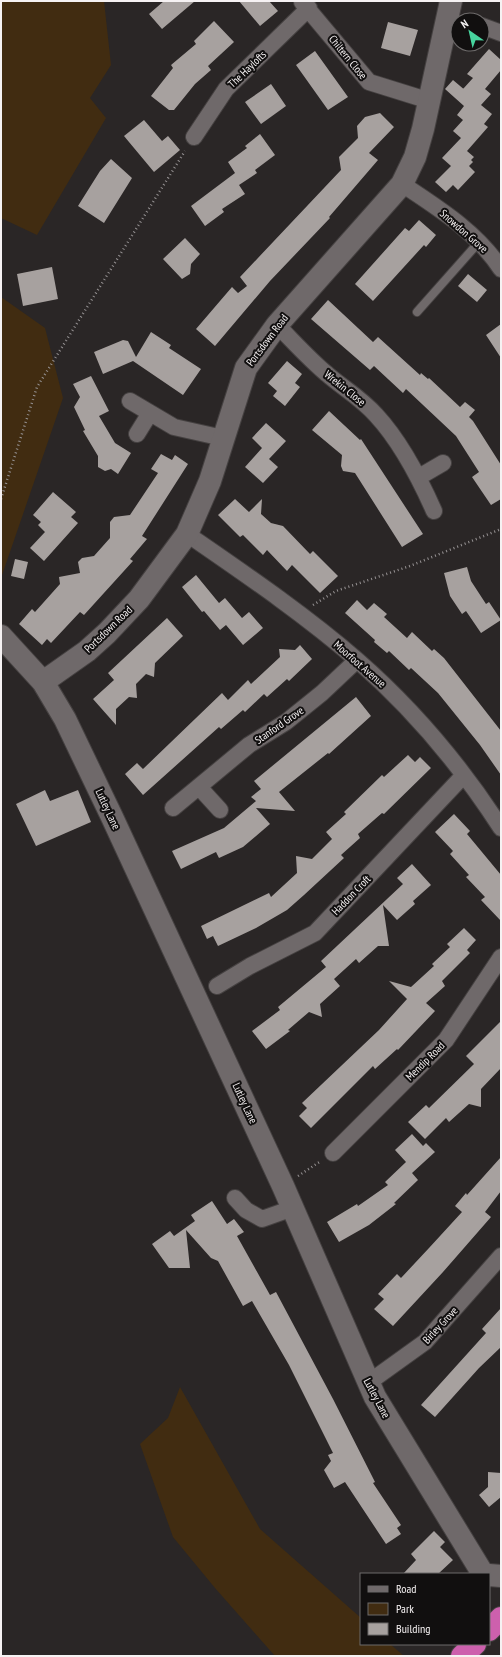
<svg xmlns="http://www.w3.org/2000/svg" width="502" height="1657" font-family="'PT Sans Narrow',sans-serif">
<rect width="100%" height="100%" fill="#2a2626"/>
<path fill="#412c11" d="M1 1H104L111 65 90 98 106 118 37 235 1 218Z
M1 297 45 328 63 398 1 578Z
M180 1387 260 1529 361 1618V1644H390L404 1656H275L215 1588 173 1537 140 1444 168 1418Z"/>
<path fill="#a7a19f" d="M164 1H195L162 29 149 14Z
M239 1H269L278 11 260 26Z
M214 21 234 42 208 66 211 70 195 84 174 110H169L151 96 173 68 171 65 196 44 194 41Z
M388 22 418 30 410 56 381 48Z
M489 49 501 60V70L485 89 491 94 481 105 492 114 484 124 488 127 467 151 474 157 471 160 473 162 469 166 475 172 458 190 453 185 446 192 435 182 451 166 442 158 461 138 453 131 463 120 457 115 464 106 445 89 453 80 466 91 463 89 473 78 467 74Z
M315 51 348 97 328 110 296 65Z
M271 84 286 106 261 124 245 102Z
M380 113 394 127 369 153 378 160 329 217 330 218 270 281 215 346 196 329 232 287 238 293 247 286 240 277 341 170 339 157 358 138 357 126 365 117Z
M144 120 162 141 168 136 180 150 154 172 124 136Z
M260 134 275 155 255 170 257 173 239 185 245 194 222 209 224 212 205 226 191 206 235 173 228 162 247 148 245 146Z
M111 159 132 178 104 223 78 206 100 171Z
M419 220 436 235 426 247 424 245 373 301 355 284 405 228 409 231Z
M185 238 200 254 191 264 190 274 182 279 163 259Z
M52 267 58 299 23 306 17 274Z
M468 274 487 290 477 302 458 286Z
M328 300 373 342 378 337 420 375 421 373 428 379 429 378 460 407 465 402 475 410 469 417 473 421 501 465V499L491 505 472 477 479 472 456 436 406 389 403 393 374 366 370 370 311 319Z
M501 324V358L486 335Z
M151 332 171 345 169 348 201 369 183 395 133 361 103 374 94 352 123 340 128 341 136 357Z
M287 361 302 374 295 383 300 387 285 406 273 396 277 391 268 383Z
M91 376 109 411 99 416 115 443 131 453 118 474 111 469 105 471 98 467V456L83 431 85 430 74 407 80 397 73 384Z
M329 411 360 440 361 439 423 534 402 547 355 473 343 471 341 466 342 455 312 430Z
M266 423 286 441 269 459 278 467 263 483 245 467 262 448 252 438Z
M161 454 172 460 175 455 188 464 142 536 147 539 130 559 133 561 84 615 80 612 51 643 47 639 42 645 19 624 32 609 35 612 60 584 59 577 80 573 78 562 82 558 94 556 110 538V522L114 517 130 515 158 473 151 469Z
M53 492 76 512 71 517 78 523 44 561 30 548 45 532 38 525 41 522 33 515Z
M235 499 249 512 262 499 261 514 271 523 283 526 310 554 313 551 338 576 320 593 292 565 287 571 267 550 263 555 243 535 240 537 218 515Z
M15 559 28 562 24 579 11 576Z
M467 567 471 581 486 604 489 602 501 620 481 633 466 611 462 614 450 596 444 573Z
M196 575 219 603 225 598 242 618 249 612 263 628 243 645 226 625 220 630 204 611 202 612 182 587Z
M357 600 367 610 374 603 387 614 384 617 407 638 412 632 432 651 434 649 444 658 501 731V775L480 745 438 693 411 668 409 670 389 651 387 653 374 642 375 640 345 613Z
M167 618 183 636 155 663 154 677 146 674 136 684 137 698 129 697 116 709V725L93 699 114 680 108 673Z
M300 645 312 659 289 681 287 679 267 697 264 694 245 712 243 710 221 729 219 727 143 795 125 774 137 763 143 769 222 693 228 700 248 680 251 684 280 657 279 649 295 650Z
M356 697 371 716 329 754 328 753 279 792 295 811 256 808 270 824 243 847 219 858 216 852 181 869 172 851 224 828 256 801 251 797 261 789 254 781Z
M408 755 415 762 420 757 431 768 384 814 382 813 358 834 360 838 341 855 344 858 304 895 287 910 256 928 218 946 213 936 207 939 201 926 269 893 271 897 297 873 296 856 312 859 332 839 326 832 346 814 344 812 382 775 384 777Z
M45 790 50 801 78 790 91 822 36 846 16 804Z
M454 814 470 831 467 834 501 875V921L481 900 485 897 466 877 469 875 450 854 453 851 435 832Z
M412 864 431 885 413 901 415 904 397 920 383 905 389 946H378L359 963 356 959 334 979 340 986 320 1004 322 1017 309 1012 288 1030 290 1031 266 1049 252 1031 280 1010 278 1007 326 967 321 961 403 884 397 878Z
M464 928 476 940 467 950 470 953 442 981 445 986 426 1003 435 1011 398 1050 397 1049 375 1069 373 1066 311 1128 299 1116 307 1108 302 1103 379 1030 407 999 389 981 411 987 434 966 432 964 450 947 447 944Z
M501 1021V1068L481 1089V1107L469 1104 449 1122 446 1118 425 1139 408 1122 426 1105 429 1108 474 1064 466 1056Z
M412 1134 423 1146 426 1143 435 1152 412 1173 418 1180 394 1203 396 1204 369 1225 339 1242 327 1222 357 1204 358 1206 388 1185 385 1182 406 1162 395 1150Z
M501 1157V1191L485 1212 491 1217 443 1272 393 1326 374 1309 384 1299 378 1294 397 1274 401 1278 429 1248 462 1212 455 1206 466 1193 467 1195Z
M212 1201 227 1224 234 1219 244 1232 237 1236 270 1295 276 1292 333 1399 375 1482 373 1483 401 1525 397 1528 401 1534 386 1544 345 1482 334 1488 324 1470 331 1461 328 1455 333 1453 289 1365 252 1301 243 1306 218 1261 211 1258 186 1230 190 1268H169L152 1244 170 1231 174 1236 195 1221 191 1215Z
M501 1308V1347L479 1368 435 1417 421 1405 486 1333 482 1329Z
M488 1472 501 1473V1497L489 1507 479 1495 488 1487Z
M434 1531 445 1542 440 1547 453 1560 438 1574H403L416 1560 411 1554Z"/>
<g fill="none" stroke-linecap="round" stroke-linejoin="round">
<defs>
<path id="lane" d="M417 312 479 242"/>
<path id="street" d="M302 2 369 82 430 101
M482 26 501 33
M194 137 226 89 309 8
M402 184C438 208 477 232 501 269
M277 325C293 341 309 359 327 374 343 388 361 398 376 415 401 442 419 477 434 511
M130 401 174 427 223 438
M137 434 150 413
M419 477 443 463
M187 534C245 574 304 614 357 660 412 708 461 766 501 828
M199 787 220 810
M173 808 249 745 286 722 322 693 357 660
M217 986 250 966 315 933 464 775
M333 1153 446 1040 501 957
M235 1198 246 1210 262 1219 293 1208
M368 1383 425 1342 501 1256"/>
<path id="secondary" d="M1 636 43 682 65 719 112 817 283 1186 375 1397 483 1574
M43 682 87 651 107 633 139 599 187 534 210 481 246 368 277 325 402 184 415 157 423 129 451 1
M489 1575 501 1576"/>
<path id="highway" d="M489 1630 501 1618
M462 1656 475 1644"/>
</defs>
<use href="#lane" stroke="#454141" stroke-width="10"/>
<use href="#street" stroke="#454141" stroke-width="18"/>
<use href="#secondary" stroke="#454141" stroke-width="24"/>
<use href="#highway" stroke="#454141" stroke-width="24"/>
<path stroke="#969293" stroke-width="2.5" stroke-dasharray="1 3" stroke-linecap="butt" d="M1 499 37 387 185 151
M313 605 336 591 410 566 501 529
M298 1176 321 1161"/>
<use href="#lane" stroke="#6f696a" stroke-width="8"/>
<use href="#street" stroke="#6f696a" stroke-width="16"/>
<use href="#secondary" stroke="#6f696a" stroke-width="22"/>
<use href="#highway" stroke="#cd60ad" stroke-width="22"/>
</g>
<g text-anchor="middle" stroke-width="4" stroke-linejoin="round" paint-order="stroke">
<g font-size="11" fill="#f6f2f3" stroke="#110f0f">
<text transform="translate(348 57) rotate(51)" y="4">Chiltern Close</text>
<text transform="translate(247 69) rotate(-44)" y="4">The Haylofts</text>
<text transform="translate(464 231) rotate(41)" y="4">Snowdon Grove</text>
<text transform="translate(267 340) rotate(-53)" y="4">Portsdown Road</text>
<text transform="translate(345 388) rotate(39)" y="4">Wrekin Close</text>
<text transform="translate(108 629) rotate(-44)" y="4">Portsdown Road</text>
<text transform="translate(360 664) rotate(41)" y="4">Moorfoot Avenue</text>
<text transform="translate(279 725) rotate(-35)" y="4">Stanford Grove</text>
<text transform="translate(108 809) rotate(65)" y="4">Lutley Lane</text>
<text transform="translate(351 895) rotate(-46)" y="4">Haddon Croft</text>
<text transform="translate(425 1061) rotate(-45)" y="4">Mendip Road</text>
<text transform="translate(245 1103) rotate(65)" y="4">Lutley Lane</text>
<text transform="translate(440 1325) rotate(-47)" y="4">Birley Grove</text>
<text transform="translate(377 1398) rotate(62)" y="4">Lutley Lane</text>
</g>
</g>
<rect width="502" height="1657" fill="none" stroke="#f6f2f3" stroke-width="4"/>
<rect x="360" y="1573" width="130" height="72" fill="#110f0f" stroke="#6d6a6a"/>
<rect x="368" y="1586" width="20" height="6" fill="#6f696a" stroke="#6d6a6a"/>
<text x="396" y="1593" font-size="12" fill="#f6f2f3">Road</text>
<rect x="368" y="1603" width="20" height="12" fill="#412c11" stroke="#6d6a6a"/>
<text x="396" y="1613" font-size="12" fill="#f6f2f3">Park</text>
<rect x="368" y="1623" width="20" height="12" fill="#a7a19f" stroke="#6d6a6a"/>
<text x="396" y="1633" font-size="12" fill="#f6f2f3">Building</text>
<g transform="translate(470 32) rotate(326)"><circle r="19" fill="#110f0f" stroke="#6d6a6a"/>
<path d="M0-3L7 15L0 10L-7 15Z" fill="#47d49e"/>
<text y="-6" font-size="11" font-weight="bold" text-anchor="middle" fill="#f6f2f3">N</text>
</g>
</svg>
